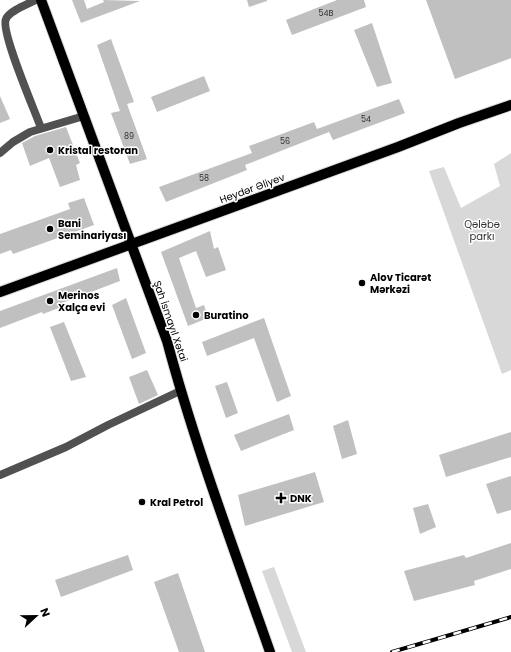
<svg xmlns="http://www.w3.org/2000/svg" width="511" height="652" font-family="Poppins,sans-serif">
<rect width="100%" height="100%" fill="#fff"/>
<path fill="#d8d8d8" d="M511 153V370L502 374 429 171 444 167 461 208 500 186 494 164Z
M274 567 306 652H292L262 571Z"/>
<path fill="#c0c0c0" d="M72 0H84L87 9 104 2 103 0 140 1 81 23Z
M247 0H267V1L249 7Z
M337 0H364L366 7 292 35 286 20Z
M426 0H511V58L455 79Z
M372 23 392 83 377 87 354 30Z
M111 39 134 102 127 104 147 159 130 164 111 113 120 111 97 45Z
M204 76 210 91 157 112 151 97Z
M0 96 10 119 0 123Z
M399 99 405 113 333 140 329 132 245 165 247 170 166 202 159 187 252 153 249 146 314 122 317 129Z
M66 127 80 163 76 165 80 180 60 187 49 158 30 166 22 143 35 136Z
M84 198 94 225 13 254 11 250 0 254V234L70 209 68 203Z
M210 231 214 249 218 247 226 270 206 277 196 251 179 258 196 308 204 305 208 318 188 326 161 252Z
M117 268 120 281 62 303 64 306 43 314 42 312 0 328V311Z
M126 298 146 353 132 359 112 305Z
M264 318 291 396 277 402 254 338 207 356 202 342Z
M64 322 86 377 71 381 50 327Z
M147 370 158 395 139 404 129 377Z
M227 382 238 413 226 418 215 386Z
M289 414 294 430 241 451 234 435Z
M348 420 357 454 342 459 333 426Z
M511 432V457L446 477 439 455Z
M315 472 324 502 245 526 238 495Z
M511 476V510L497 514 486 484Z
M428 504 436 527 420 534 413 508Z
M511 543V569L474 581 475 585 414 601 404 571 464 555 466 558Z
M128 555 133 570 61 597 55 580Z
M178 573 205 652H179L154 582Z"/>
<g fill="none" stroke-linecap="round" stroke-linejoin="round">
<defs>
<path id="primary" d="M41 0 167 341C195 446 234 549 270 652
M0 292 398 147 459 123 511 105"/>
</defs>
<use href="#primary" stroke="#dbdbdb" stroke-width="12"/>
<path stroke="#515151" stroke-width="8" d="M36 0C28 4 9 11 6 19 0 31 35 111 41 128
M0 153 13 142 30 132 84 116
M0 475 66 447 108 425 180 391"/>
<use href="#primary" stroke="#000" stroke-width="10"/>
<defs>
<path id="rail" d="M392 652 511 617"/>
</defs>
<use href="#rail" stroke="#000" stroke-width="4"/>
<use href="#rail" stroke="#fff" stroke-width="2.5" stroke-dasharray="8" stroke-linecap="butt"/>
</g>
<g fill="#000" stroke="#fff" stroke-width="1.5">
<circle cx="50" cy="150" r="4"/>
<circle cx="50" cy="229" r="4"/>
<circle cx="362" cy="283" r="4"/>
<circle cx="50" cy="301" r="4"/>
<circle cx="196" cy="315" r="4"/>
<path d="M279 492h4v4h4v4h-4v4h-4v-4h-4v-4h4z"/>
<circle cx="142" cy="502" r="4"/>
</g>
<g text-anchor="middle" stroke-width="3" stroke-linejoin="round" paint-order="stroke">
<g font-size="8" fill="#303030">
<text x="326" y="16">54B</text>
<text x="366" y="122">54</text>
<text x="129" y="139">89</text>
<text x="285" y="144">56</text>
<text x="204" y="181">58</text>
</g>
<g font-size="10" font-weight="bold" fill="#000" stroke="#fff" text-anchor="start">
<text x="58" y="154">Kristal restoran</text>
<text x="58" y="227">Bani<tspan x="58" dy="12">Seminariyası</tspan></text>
<text x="370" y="281">Alov Ticarət<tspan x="370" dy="12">Mərkəzi</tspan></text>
<text x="58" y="299">Merinos<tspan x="58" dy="12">Xalça evi</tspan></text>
<text x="204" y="319">Buratino</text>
<text x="290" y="502">DNK</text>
<text x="150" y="506">Kral Petrol</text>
</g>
<g font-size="10" fill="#000" stroke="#fff">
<text transform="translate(252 188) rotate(-20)" y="4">Heydər Əliyev</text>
<text transform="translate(171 321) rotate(71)" y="4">Şah İsmayıl Xətai</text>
</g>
<g font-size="10" fill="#2f2f2f" stroke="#fff">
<text x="482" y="228">Qələbə<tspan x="482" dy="12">parkı</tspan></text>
</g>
</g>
<g transform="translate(36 616) rotate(68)" stroke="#ffffff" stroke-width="3" paint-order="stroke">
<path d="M0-3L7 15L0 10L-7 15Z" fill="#000000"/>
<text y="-6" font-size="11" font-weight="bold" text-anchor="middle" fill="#000000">N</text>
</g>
</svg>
